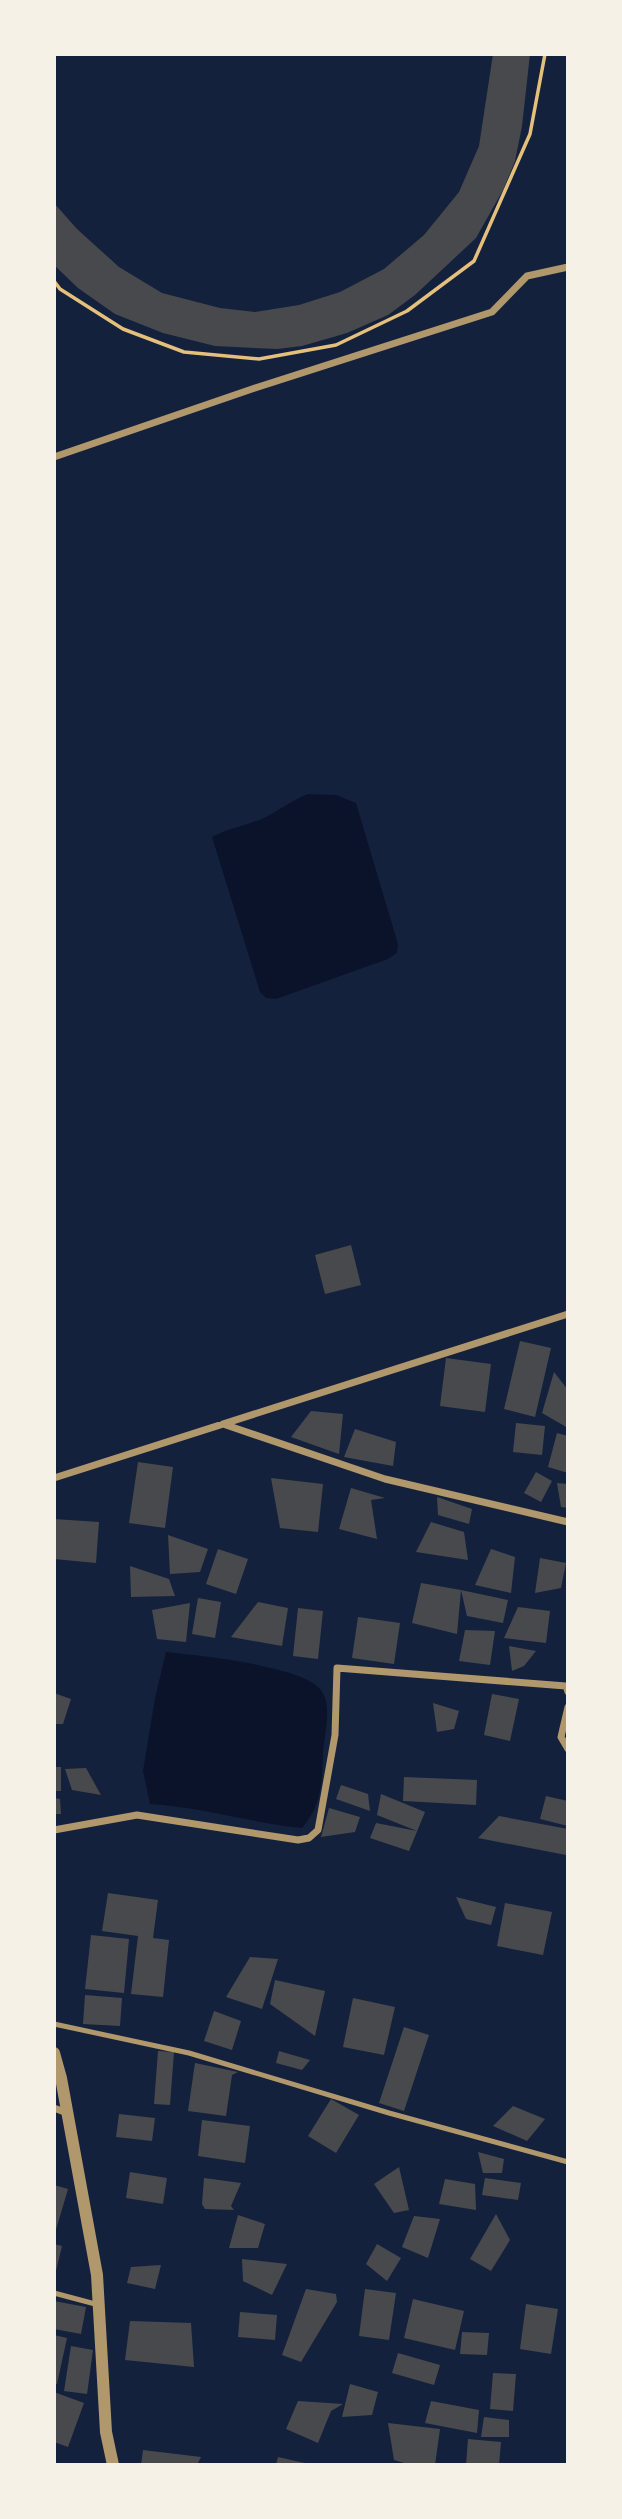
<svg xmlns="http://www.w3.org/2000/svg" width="622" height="2519" font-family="Montserrat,sans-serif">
<rect width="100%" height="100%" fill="#14213d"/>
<path fill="#0b132b" d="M308 794 336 795 356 803 398 944 397 953 388 959 276 999 266 998 260 992 212 837C227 829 243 826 259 820 276 813 290 801 308 794Z
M166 1652C197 1655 304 1666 321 1690 333 1707 324 1734 323 1753 322 1783 322 1805 302 1828 251 1823 201 1807 150 1804L143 1771 155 1698Z"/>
<path fill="#48494c" d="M493 54H530L522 126 515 161 503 190 476 238 415 295 388 315 347 333 302 346 277 349 215 346 163 333 115 314 78 288 54 265V203L77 229 119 267 162 293 220 308 255 312 299 305 340 292 384 269 424 235 459 192 479 146Z
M351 1245 361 1285 325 1294 315 1255Z
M520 1341 551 1348 535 1417 504 1409Z
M446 1358 491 1364 485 1412 440 1406Z
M554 1372 568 1390V1428L542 1413Z
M311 1411 343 1414 339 1454 291 1437Z
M516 1423 545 1426 542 1455 513 1452Z
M355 1429 396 1442 393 1466 344 1457Z
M557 1433 568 1436V1473L548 1467Z
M138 1462 173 1467 165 1528 129 1523Z
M536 1472 552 1481 541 1502 524 1493Z
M271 1478 323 1484 318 1532 280 1528Z
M557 1483 568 1484V1508L561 1507Z
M351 1488 385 1498 371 1500 377 1539 339 1529Z
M437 1497 472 1509 469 1524 438 1515Z
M54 1519 99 1522 96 1563 54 1559Z
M431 1522 464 1532 468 1560 416 1552Z
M168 1535 208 1549 200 1572 170 1574Z
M218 1549 248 1559 236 1594 206 1584Z
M491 1549 515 1557 511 1593 475 1585Z
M540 1558 566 1563 561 1588 535 1593Z
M130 1566 169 1579 175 1596 131 1597Z
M421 1583 461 1590 508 1600 503 1623 467 1616 461 1590 457 1634 412 1623Z
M198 1598 221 1602 215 1638 192 1634Z
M258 1602 288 1608 282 1646 231 1637Z
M190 1603 186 1642 157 1639 152 1610Z
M518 1607 550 1611 546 1643 504 1638Z
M298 1608 323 1611 318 1659 293 1656Z
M358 1617 400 1623 394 1664 352 1658Z
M465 1630 495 1631 490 1665 459 1661Z
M509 1646 536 1651 524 1666 512 1671Z
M54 1693 71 1699 63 1724H54Z
M492 1694 519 1699 510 1741 484 1735Z
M433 1703 459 1711 454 1729 437 1732Z
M54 1767H61V1791H54Z
M86 1768 101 1795 72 1790 65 1769Z
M404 1777 477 1780 476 1805 403 1801Z
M341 1785 368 1794 370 1811 336 1799Z
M381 1794 425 1812 409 1851 370 1838 376 1823 417 1831 377 1815Z
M546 1796 568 1801V1826L540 1819Z
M54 1798 60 1799 61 1814H54Z
M329 1808 360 1817 355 1832 321 1837Z
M499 1816 568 1829 566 1855 478 1838Z
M108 1893 158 1900 153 1938 169 1940 163 1997 131 1994 138 1936 102 1931Z
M456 1897 496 1907 491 1925 466 1919Z
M505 1903 552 1912 543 1955 497 1946Z
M91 1935 129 1939 124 1993 85 1989Z
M250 1957 278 1959 262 2009 226 1997Z
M275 1980 325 1991 315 2036 270 2004Z
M85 1995 122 1998 120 2026 83 2024Z
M353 1998 395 2007 384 2055 343 2047Z
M214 2011 241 2021 232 2050 204 2041Z
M404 2027 429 2035 404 2111 379 2103Z
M158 2051 174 2052 170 2105 154 2104Z
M279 2051 310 2060 302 2070 276 2063Z
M195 2063 238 2072 232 2075 226 2116 188 2111Z
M331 2099 359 2115 336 2153 308 2136Z
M513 2106 545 2119 527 2141 493 2126Z
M119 2114 155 2118 152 2141 116 2137Z
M202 2120 250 2126 245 2163 198 2156Z
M478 2152 504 2159 502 2173H483Z
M399 2167 409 2210 394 2213 374 2184Z
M130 2172 167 2178 163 2204 126 2198Z
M204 2178 241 2183 231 2206 234 2210 205 2209 202 2204Z
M485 2178 521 2183 518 2200 482 2195Z
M445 2179 475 2184 476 2210 439 2204Z
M54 2185 68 2189 55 2233H54Z
M496 2214 510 2240 491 2271 470 2259Z
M238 2215 265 2224 258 2248H229Z
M414 2216 440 2219 428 2258 402 2247Z
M54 2244 62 2246 55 2275H54Z
M377 2244 401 2258 387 2281 366 2264Z
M242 2259 287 2264 272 2295 243 2281Z
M161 2265 155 2289 127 2283 131 2267Z
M306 2289 336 2294 337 2302 301 2362 282 2355Z
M365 2289 396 2293 389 2340 359 2336Z
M413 2299 464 2311 455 2350 404 2338Z
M54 2301 86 2307 81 2334 54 2329Z
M526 2304 558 2309 551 2354 520 2349Z
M240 2312 277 2315 275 2340 238 2337Z
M130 2321 191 2323 194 2367 125 2360Z
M462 2332 489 2333 487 2355 460 2354Z
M54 2335 67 2338 57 2384H54Z
M71 2346 93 2350 87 2394 64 2391Z
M398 2353 440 2365 434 2385 392 2373Z
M493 2373 516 2374 513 2411 490 2409Z
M350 2384 378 2392 372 2415 342 2417Z
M54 2392 84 2403 68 2447 54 2442Z
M298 2401 343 2404 331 2411 318 2443 286 2429Z
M431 2401 479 2410 477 2433 425 2423Z
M484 2417 509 2420V2437H481Z
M388 2423 440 2429 435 2465H411L394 2460Z
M468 2439 501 2442 499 2465H466Z
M143 2450 201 2457 197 2465H141Z
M278 2457 309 2464V2465H276Z"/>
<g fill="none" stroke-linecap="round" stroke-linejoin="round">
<path stroke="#e5c07b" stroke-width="3.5" d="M54 281 60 289 123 329 184 352 259 359 336 345 407 311 474 261 530 134 545 54"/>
<path stroke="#b1986c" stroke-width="5" d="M54 2024 189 2053 389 2113 568 2162
M54 2293 99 2305"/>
<path stroke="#b1986c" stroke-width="7" d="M54 457 255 388 492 312 527 276 568 267
M223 1424 385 1479 568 1522
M54 1478 568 1314
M568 1707 561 1737 568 1749
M54 1830 137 1815 298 1840 309 1838 318 1830 335 1735 337 1668 553 1685 566 1686 568 1692
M54 2108 67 2113"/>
<path stroke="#b1986c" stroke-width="12" d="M54 2053 61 2078 97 2275 106 2432 113 2465"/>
</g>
<rect width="622" height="2519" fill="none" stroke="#f6f1e7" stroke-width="112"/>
</svg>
